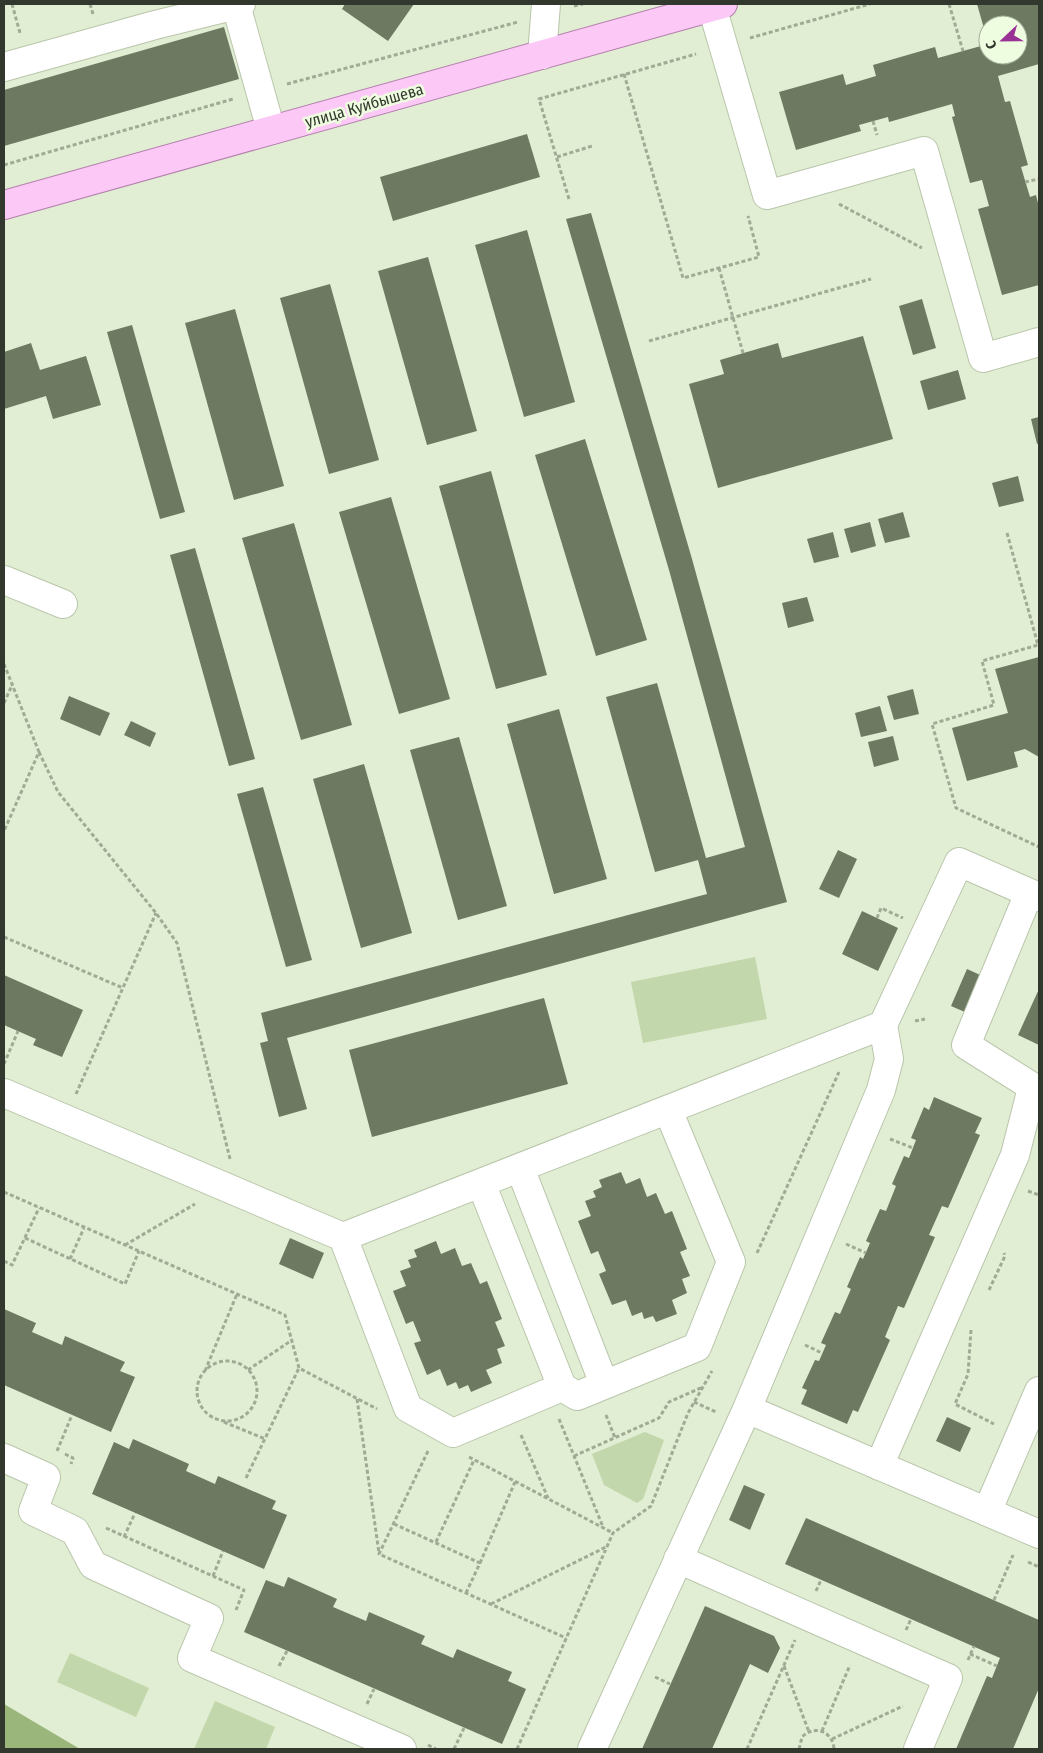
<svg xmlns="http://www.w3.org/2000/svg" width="1043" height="1753" font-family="'Fira Sans Condensed',sans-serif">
<rect width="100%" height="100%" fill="#e1eed3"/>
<path fill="#c2d7ab" d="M755 957 767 1019 643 1043 631 982Z
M645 1432 664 1440 643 1499 637 1503 604 1485 592 1454Z
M70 1653 149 1688 136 1717 57 1682Z
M215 1701 275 1727 266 1749H194Z"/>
<path fill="#9ab67b" d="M4 1704 80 1749H4Z"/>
<path fill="#6d7961" d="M345 4H414L388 41 342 9Z
M977 4H1039V64L998 76 1005 102 1010 101 1028 165 1021 167 1030 197 1036 195 1039 207V285L1002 295 978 209 989 206 982 180 970 183 952 117 955 116 952 104 889 122 888 117 859 125 861 131 796 150 779 92 843 74 846 85 876 76 873 65 935 47 938 58 988 44V55H1018V25H988L987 39Z
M224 27 239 79 4 146V90Z
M527 134 540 177 393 221 380 177Z
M591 213 692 559 787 902 287 1038 307 1109 279 1117 260 1043 268 1041 261 1013 707 894 698 860 655 872 606 697 657 683 706 858 745 847 669 570 566 219Z
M527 230 575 402 524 417 475 245Z
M428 257 477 431 427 445 378 271Z
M330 284 379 460 329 474 280 298Z
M922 299 936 348 913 355 899 306Z
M235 309 284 486 234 500 185 323Z
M132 325 185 512 160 519 107 332Z
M863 336 893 439 718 488 689 384 724 374 720 360 778 343 782 358Z
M31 343 40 370 86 356 101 405 53 419 46 396 4 409V352Z
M958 370 966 399 928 410 920 381Z
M1039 417V443L1037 444 1031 419Z
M585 439 647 640 596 656 535 455Z
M491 471 547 675 496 689 439 486Z
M1018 476 1024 501 999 507 992 483Z
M391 497 450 699 399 714 339 512Z
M903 512 910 537 885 543 878 519Z
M870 522 876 546 851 553 844 529Z
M294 523 352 725 301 740 242 538Z
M833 532 839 557 814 563 807 539Z
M195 548 255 759 229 766 170 555Z
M807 597 814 621 788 628 782 603Z
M1039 657V757L1025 749 1014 752 1018 767 967 781 952 728 1008 713 995 669Z
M913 689 919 714 894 720 887 696Z
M69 696 110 713 100 736 60 719Z
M880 706 887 731 861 737 855 713Z
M559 709 607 879 554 894 507 724Z
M131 721 156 733 150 747 124 735Z
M893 736 899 760 874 767 868 742Z
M459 737 507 906 458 920 410 750Z
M364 764 412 933 361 948 313 779Z
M263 787 312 960 286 967 237 794Z
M838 850 857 859 839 898 819 889Z
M862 911 898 928 878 971 842 954Z
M967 969 989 979 974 1016 951 1006Z
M4 975 83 1010 62 1057 33 1045 36 1039 4 1025Z
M1039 989V1045L1018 1035Z
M544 998 568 1084 372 1137 349 1050Z
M934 1097 982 1118 975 1133 980 1135 948 1208 942 1206 929 1235 935 1237 904 1308 898 1306 885 1337 890 1340 858 1412 853 1410 847 1424 801 1404 807 1390 802 1388 815 1360 819 1361 826 1345 821 1343 835 1312 840 1314 851 1289 847 1287 860 1257 863 1259 870 1243 866 1241 880 1209 886 1211 896 1186 892 1184 904 1156 909 1158 916 1140 911 1138 924 1107 929 1110Z
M621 1172 626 1184 640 1178 647 1197 656 1193 665 1214 672 1211 687 1249 680 1252 690 1276 682 1279 687 1293 672 1300 677 1314 656 1322 653 1316 644 1319 642 1312 632 1316 626 1300 612 1305 599 1274 606 1271 598 1251 591 1254 578 1221 591 1216 585 1201 596 1197 593 1191 602 1187 599 1180Z
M290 1238 324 1253 313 1279 279 1264Z
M436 1241 441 1254 455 1248 462 1266 471 1263 480 1284 487 1281 502 1319 495 1322 505 1346 497 1349 502 1363 486 1370 492 1383 471 1392 468 1385 459 1389 456 1382 447 1386 440 1369 427 1375 414 1343 421 1341 413 1321 406 1324 393 1291 406 1286 400 1271 411 1267 408 1260 417 1257 414 1250Z
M4 1309 36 1323 32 1332 62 1345 65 1336 125 1362 120 1371 135 1377 111 1432 4 1385Z
M947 1417 971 1428 960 1452 936 1441Z
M133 1439 189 1464 186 1471 215 1484 218 1476 276 1501 272 1509 287 1515 264 1569 92 1494 114 1442 129 1449Z
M744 1485 765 1494 750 1530 729 1520Z
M806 1518 1039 1620V1688L1013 1749H956L987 1676 992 1678 1000 1658 785 1564Z
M288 1577 337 1599 333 1607 366 1621 369 1612 425 1636 421 1644 453 1658 457 1649 512 1672 508 1681 526 1689 502 1744 244 1632 266 1580 284 1587Z
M705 1606 774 1636 780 1648 768 1673 750 1664 712 1749H642Z"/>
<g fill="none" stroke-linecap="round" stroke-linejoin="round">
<defs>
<path id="minor" d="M236 5 271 130
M712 7 767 195 924 151 983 358 1039 342
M542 55 546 4
M4 67 155 25 241 4
M4 580 63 604
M1029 893 966 1045 1039 1091
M4 1093 343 1237 883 1025 959 862 1039 897
M520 1168 604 1384
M481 1183 562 1387
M343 1237 408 1408 453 1433 562 1387 577 1396 697 1347 731 1262 668 1110
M747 1409 1039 1534
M4 1458 46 1477 33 1511 75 1531 93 1565 209 1618 192 1658 402 1749
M879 1466 1015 1155 1032 1088
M987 1512 1039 1391
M678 1559 948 1678 918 1749
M592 1749 747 1409 881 1090 889 1059 883 1025"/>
<path id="major" d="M4 205 723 4"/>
</defs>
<use href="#minor" stroke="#b9c6ab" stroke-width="30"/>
<use href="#major" stroke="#b47fad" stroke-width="30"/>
<path stroke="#a0aa95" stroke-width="3" stroke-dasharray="4 2.5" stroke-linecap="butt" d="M12 4 20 33
M90 4 93 14
M949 4 963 51
M574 6 583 4
M750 38 870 4
M624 74 683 278 759 257 748 216
M287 84 518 22
M873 121 877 135
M557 157 592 146
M4 165 233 99
M1025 182 1039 179
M569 199 539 99 696 54
M839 204 922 248
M719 268 743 353
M649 341 871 279
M1007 533 1038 645 982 661 994 705 932 724 956 808 1039 847
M4 664 39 752 4 831
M4 703 13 683
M39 752 58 792 156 913 177 943 230 1159
M877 918 881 908 903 918
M4 937 123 988
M915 1021 925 1019
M4 1064 18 1031
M76 1094 156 913
M890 1139 913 1148
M1028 1191 1039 1195
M4 1192 285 1315 299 1368 377 1409
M25 1238 125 1284 139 1251
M846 1244 866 1253
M125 1245 195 1204
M757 1253 839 1072
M70 1259 84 1228
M4 1261 12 1265 39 1208
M989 1290 1005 1256 1004 1253
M971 1330 968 1374 955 1404 994 1424
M805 1345 822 1353
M197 1391a30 30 0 1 1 60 0a30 30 0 1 1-60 0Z
M248 1370 292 1340
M205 1371 237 1294
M357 1399 379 1553
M694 1402 716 1412
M606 1415 615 1438
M559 1419 603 1527
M224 1422 265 1439
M521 1435 548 1498
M57 1451 72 1415
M428 1451 379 1554 566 1638
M65 1454 73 1458 71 1464
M574 1456 659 1418 669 1402 703 1387
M469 1457 613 1533
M246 1478 299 1368
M394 1524 480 1563 466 1593
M106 1528 244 1590 236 1610
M124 1537 135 1513
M436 1542 474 1460
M1028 1562 1039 1567
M480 1563 515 1482
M213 1576 223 1551
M816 1591 821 1580
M994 1600 1013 1555
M491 1604 606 1547
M906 1630 911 1619
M970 1654 997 1666
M968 1660 974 1646
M279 1666 287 1651
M784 1666 809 1732
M655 1677 670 1684
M367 1704 374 1689
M822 1731 850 1665
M832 1739 903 1706
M428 1745 436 1749
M454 1749 464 1728
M517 1749 613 1533 651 1506 688 1413 712 1371
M747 1749 795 1640
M799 1749 802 1737C815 1724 833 1732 834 1749"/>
<use href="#minor" stroke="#fff" stroke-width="28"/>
<use href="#major" stroke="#fcc9f7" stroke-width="28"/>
</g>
<g text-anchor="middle" stroke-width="5" stroke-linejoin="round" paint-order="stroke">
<g font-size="16" fill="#33382e" stroke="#eefce0">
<text transform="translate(364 105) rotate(-16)" y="6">улица Куйбышева</text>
</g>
</g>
<rect width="1043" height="1753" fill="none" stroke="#33382e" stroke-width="10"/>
<g transform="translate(1003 40) rotate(248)"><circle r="24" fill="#eefce0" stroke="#a3ae99"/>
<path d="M0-4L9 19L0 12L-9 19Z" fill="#9a3295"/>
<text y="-8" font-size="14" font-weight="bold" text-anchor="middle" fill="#33382e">С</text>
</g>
</svg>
